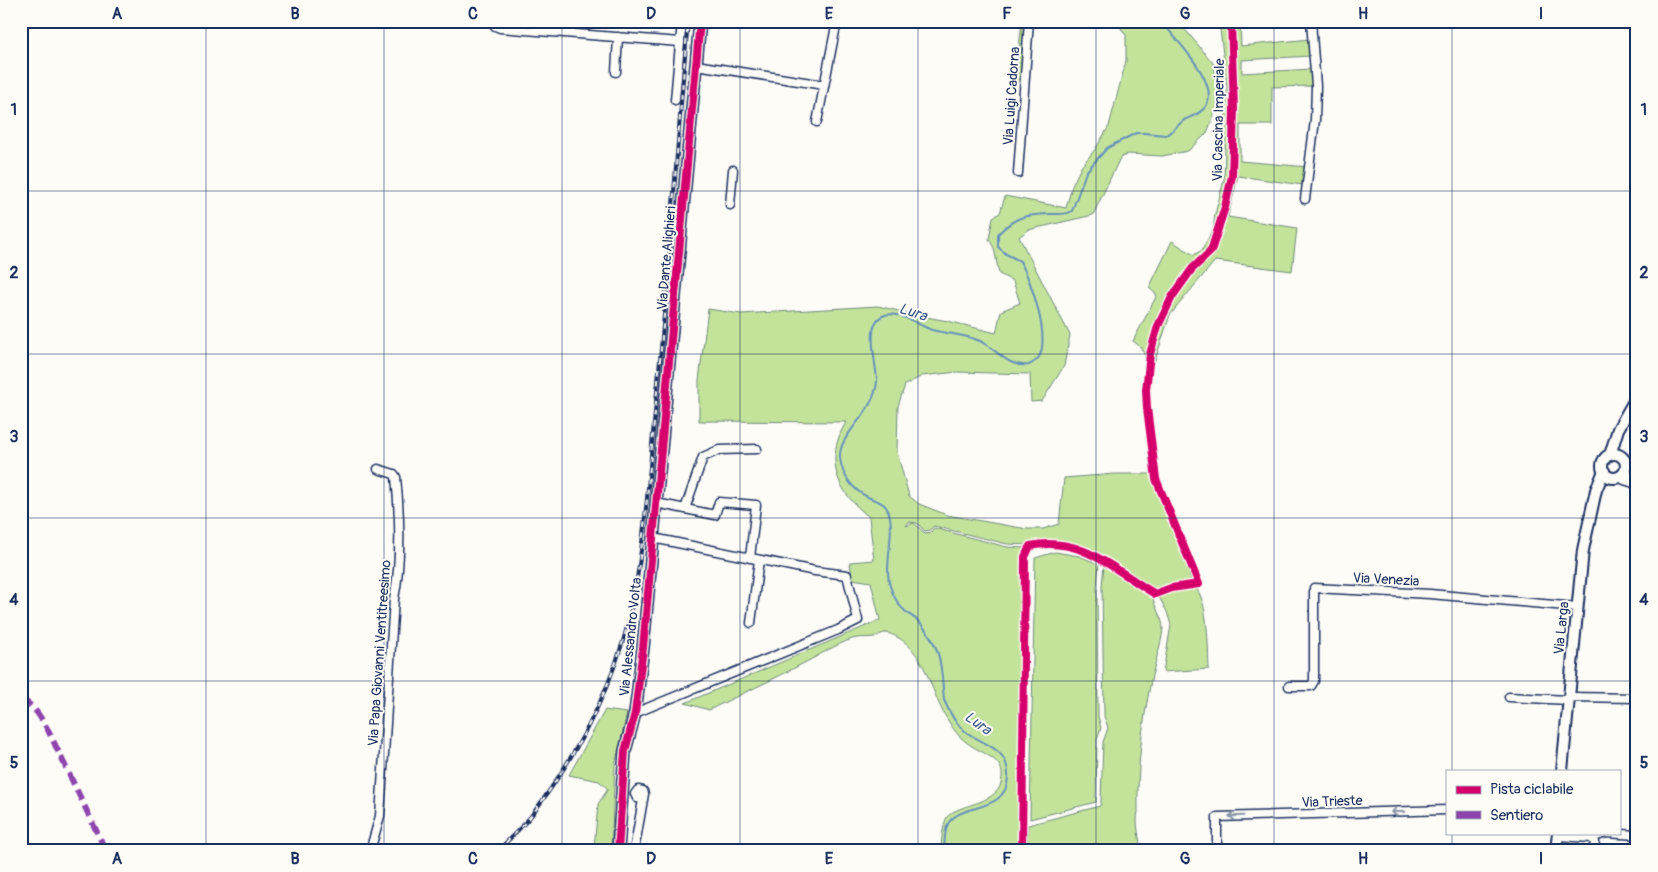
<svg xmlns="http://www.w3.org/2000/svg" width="1658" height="872" font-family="Pangolin,sans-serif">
<rect width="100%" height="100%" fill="#fdfcf7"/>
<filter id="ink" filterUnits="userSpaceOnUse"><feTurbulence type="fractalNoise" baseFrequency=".02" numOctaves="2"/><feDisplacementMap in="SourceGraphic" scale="10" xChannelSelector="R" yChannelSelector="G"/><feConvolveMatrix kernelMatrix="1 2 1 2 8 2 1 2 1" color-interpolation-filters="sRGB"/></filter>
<g filter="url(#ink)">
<path fill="#c3e39b" stroke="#6f897c" d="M1022 21H1027L1022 83 1015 81Z
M1119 21H1178L1213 63 1218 83 1217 107 1207 133 1188 151 1162 156 1128 154 1120 158 1093 215 1028 230 1019 237 1070 335 1064 366 1042 401 1031 402 1030 374 957 372 922 376 905 385 898 406 897 452 909 496 919 504 947 515 1027 529H1043L1059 524 1064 478 1115 474H1157L1190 567 1188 570 1192 582 1155 592 1104 558 1070 542 1056 540 1030 545 1007 544 934 526 930 530 925 531 917 523 909 522 906 526 914 523 925 533 931 532 934 528 1007 547 1027 548 1024 555 1019 851H941C941 843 943 823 947 817 959 802 1001 806 1002 777 1004 758 978 752 966 742 959 737 953 729 949 722 933 699 930 669 911 648 906 642 893 633 885 633 882 633 878 636 875 637 867 638 859 637 852 639 835 645 820 655 804 663 773 680 741 694 709 710L685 703 880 620 871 582 852 579 850 562 874 560 869 517C836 491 824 460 846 422L699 421V380L708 309 741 314 878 306 915 315 948 321 996 333 1001 311 1020 303 1013 281 999 274 994 248 989 239 993 217 1000 213 1005 196 1066 208 1072 186 1081 167 1096 148 1109 126 1126 61V35L1119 26Z
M1219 21H1240L1241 46 1310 39 1311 56 1242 60V73L1312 69 1313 86 1272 87V125H1240V161L1308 167 1303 185 1238 176 1228 217 1297 228 1292 271 1215 261 1170 315 1151 372H1146C1145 357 1146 350 1133 341L1157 295 1149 288 1172 241 1194 255 1202 250 1213 229 1215 214 1224 180 1227 87Z
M1055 552 1079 556 1099 564 1097 586 1098 716 1101 728 1097 740 1096 802 1030 819 1035 558Z
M1104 564 1124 575 1153 596C1153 606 1163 617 1163 629 1161 647 1154 664 1151 681 1142 725 1137 768 1138 812 1135 823 1140 839 1141 851H1027L1028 825 1100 806 1101 802 1103 742 1108 728 1104 716 1102 586Z
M1194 586C1209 599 1208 650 1209 669L1163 672 1171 625 1167 612 1158 595 1172 590Z
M605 710 627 713 615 765 611 851H593L595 837 598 804 608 789 599 781 569 775Z"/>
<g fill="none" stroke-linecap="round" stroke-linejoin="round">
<path stroke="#6691bb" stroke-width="2" d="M944 851C945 843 944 831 948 824 960 802 1007 814 1008 777 1009 748 984 745 966 732 955 724 949 712 944 700 941 669 943 648 920 623 916 618 910 616 905 611 898 605 893 595 890 586 883 565 898 523 886 507 882 501 876 501 870 498 853 491 842 476 840 458 838 433 875 414 877 381 877 365 863 321 885 315 900 311 918 325 932 330 947 334 965 334 980 341 997 349 1007 368 1029 365 1033 363 1038 360 1040 355 1049 333 1031 281 1020 261L1006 254 998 247V234C1016 215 1027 215 1052 214 1059 214 1066 215 1072 211L1086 172 1107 148 1136 133H1144L1166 135C1173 131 1178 125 1184 120 1192 116 1201 114 1206 106 1221 83 1174 38 1161 21"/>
<defs>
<path id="minor" d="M492 21 495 26 500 28 680 42
M556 32 557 21
M696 65 824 85
M616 72 618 37
M675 100 682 21
M817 122 837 21
M1018 173 1029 21
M1305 199 1315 120 1316 86 1311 21
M730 205 733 170
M1626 468 1629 478 1634 484
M1619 476 1624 480 1637 484
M656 503 715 515 719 502 756 505 750 558
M685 509 703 457 719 450 757 449
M751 623 759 560
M1289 686H1311L1314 681V588L1430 594 1577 607
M1509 697 1568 700
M1568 697 1637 698
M635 713 838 630 858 620 847 575 815 571 653 538
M1558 836 1591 838 1606 833 1637 835
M1591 838 1595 842 1593 851
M370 851 380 816 394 599C402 559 400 517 396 477L394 474 378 469
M634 851 644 794 643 791 638 790 635 794 637 798 642 799
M1217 851V817L1447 810"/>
<path id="tertiary" d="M1602 466a12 12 0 1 1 24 0a12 12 0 1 1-24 0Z
M1610 455 1618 429 1637 396
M1562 771 1583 550 1596 490 1604 471
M618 851 625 751 635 713 643 648 700 21
M1556 851 1558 833"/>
</defs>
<use href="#minor" stroke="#1b2f5e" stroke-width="11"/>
<use href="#tertiary" stroke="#1b2f5e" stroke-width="14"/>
<use href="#minor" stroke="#fdfcf7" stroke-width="8"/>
<use href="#tertiary" stroke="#fdfcf7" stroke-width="10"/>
<defs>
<path id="rail" d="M498 851C509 839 521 828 531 816 580 751 619 676 634 596 646 529 650 460 657 392 669 268 677 145 688 21"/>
</defs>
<use href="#rail" stroke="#1b2f5e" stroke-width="4"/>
<use href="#rail" stroke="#fdfcf7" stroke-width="2" stroke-dasharray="5.5" stroke-linecap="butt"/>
<path stroke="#8e44ad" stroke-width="6" stroke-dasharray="12 6" stroke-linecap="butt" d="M21 699C34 705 41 718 48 730L106 851"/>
<defs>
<path id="cycleway" d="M618 851 625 751 635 713 643 648 700 21
M1022 851 1025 557 1030 546C1082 535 1114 570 1155 594L1171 588 1199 584 1156 479 1147 408 1146 390 1150 354 1158 326 1172 297 1192 269 1211 251 1225 207 1232 176 1234 109 1231 21"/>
</defs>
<use href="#cycleway" stroke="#fdfcf7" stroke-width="11"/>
<use href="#cycleway" stroke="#d6006c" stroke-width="8"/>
</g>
<defs><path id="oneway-shaft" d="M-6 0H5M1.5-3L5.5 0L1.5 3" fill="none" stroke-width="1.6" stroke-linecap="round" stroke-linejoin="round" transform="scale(1.25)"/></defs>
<g stroke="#8c96aa">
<use href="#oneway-shaft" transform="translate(1398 812) rotate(178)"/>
<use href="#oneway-shaft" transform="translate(1236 816) rotate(178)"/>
</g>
</g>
<path fill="none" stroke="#1b2f5e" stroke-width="1" stroke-opacity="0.55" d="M206 21V851M384 21V851M562 21V851M740 21V851M918 21V851M1096 21V851M1274 21V851M1452 21V771M21 191H1637M21 354H1637M21 518H1637M21 681H1637M1452 833V851"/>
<g text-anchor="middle" stroke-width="4" stroke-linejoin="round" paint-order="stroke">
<g font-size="14" fill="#1b2f5e" stroke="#fdfcf7">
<text transform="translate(1011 96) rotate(-86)" y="5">Via Luigi Cadorna</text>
<text transform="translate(1218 120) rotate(-89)" y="5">Via Cascina Imperiale</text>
<text transform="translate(666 258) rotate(-85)" y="5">Via Dante Alighieri</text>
<text transform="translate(1386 579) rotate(3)" y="5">Via Venezia</text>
<text transform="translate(1561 628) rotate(-84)" y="5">Via Larga</text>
<text transform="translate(630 637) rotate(-84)" y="5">Via Alessandro Volta</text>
<text transform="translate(379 653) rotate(-86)" y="5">Via Papa Giovanni Ventitreesimo</text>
<text transform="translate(1332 801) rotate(-2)" y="5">Via Trieste</text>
</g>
<g font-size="15" font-style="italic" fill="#3a5885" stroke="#fdfcf7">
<text transform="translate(913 312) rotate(18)" y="5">Lura</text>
<text transform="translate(978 723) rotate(36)" y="5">Lura</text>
</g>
</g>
<rect width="1658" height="872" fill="none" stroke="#fdfcf7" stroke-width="55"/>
<rect x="1446" y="770" width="175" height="65" fill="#fdfcf7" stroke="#a3aaba"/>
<rect x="1456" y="786" width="25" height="8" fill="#d6006c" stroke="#a3aaba"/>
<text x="1490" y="794" font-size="15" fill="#1b2f5e">Pista ciclabile</text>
<rect x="1456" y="811" width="25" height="8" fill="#8e44ad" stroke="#a3aaba"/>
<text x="1490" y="820" font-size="15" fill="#1b2f5e">Sentiero</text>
<rect x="28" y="28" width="1602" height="816" fill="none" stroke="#1b2f5e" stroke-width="2"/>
<g font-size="16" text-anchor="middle" font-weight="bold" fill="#1b2f5e">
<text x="117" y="19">A</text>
<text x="295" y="19">B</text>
<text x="473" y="19">C</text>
<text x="651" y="19">D</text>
<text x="829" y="19">E</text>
<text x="1007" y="19">F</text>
<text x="1185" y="19">G</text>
<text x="1363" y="19">H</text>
<text x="1541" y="19">I</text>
<text x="14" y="115">1</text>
<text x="1644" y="115">1</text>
<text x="14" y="278">2</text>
<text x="1644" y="278">2</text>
<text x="14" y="442">3</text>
<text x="1644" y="442">3</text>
<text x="14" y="605">4</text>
<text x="1644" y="605">4</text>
<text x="14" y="768">5</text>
<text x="1644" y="768">5</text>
<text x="117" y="864">A</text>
<text x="295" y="864">B</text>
<text x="473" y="864">C</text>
<text x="651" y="864">D</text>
<text x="829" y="864">E</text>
<text x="1007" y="864">F</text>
<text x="1185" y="864">G</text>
<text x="1363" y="864">H</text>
<text x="1541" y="864">I</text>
</g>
</svg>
